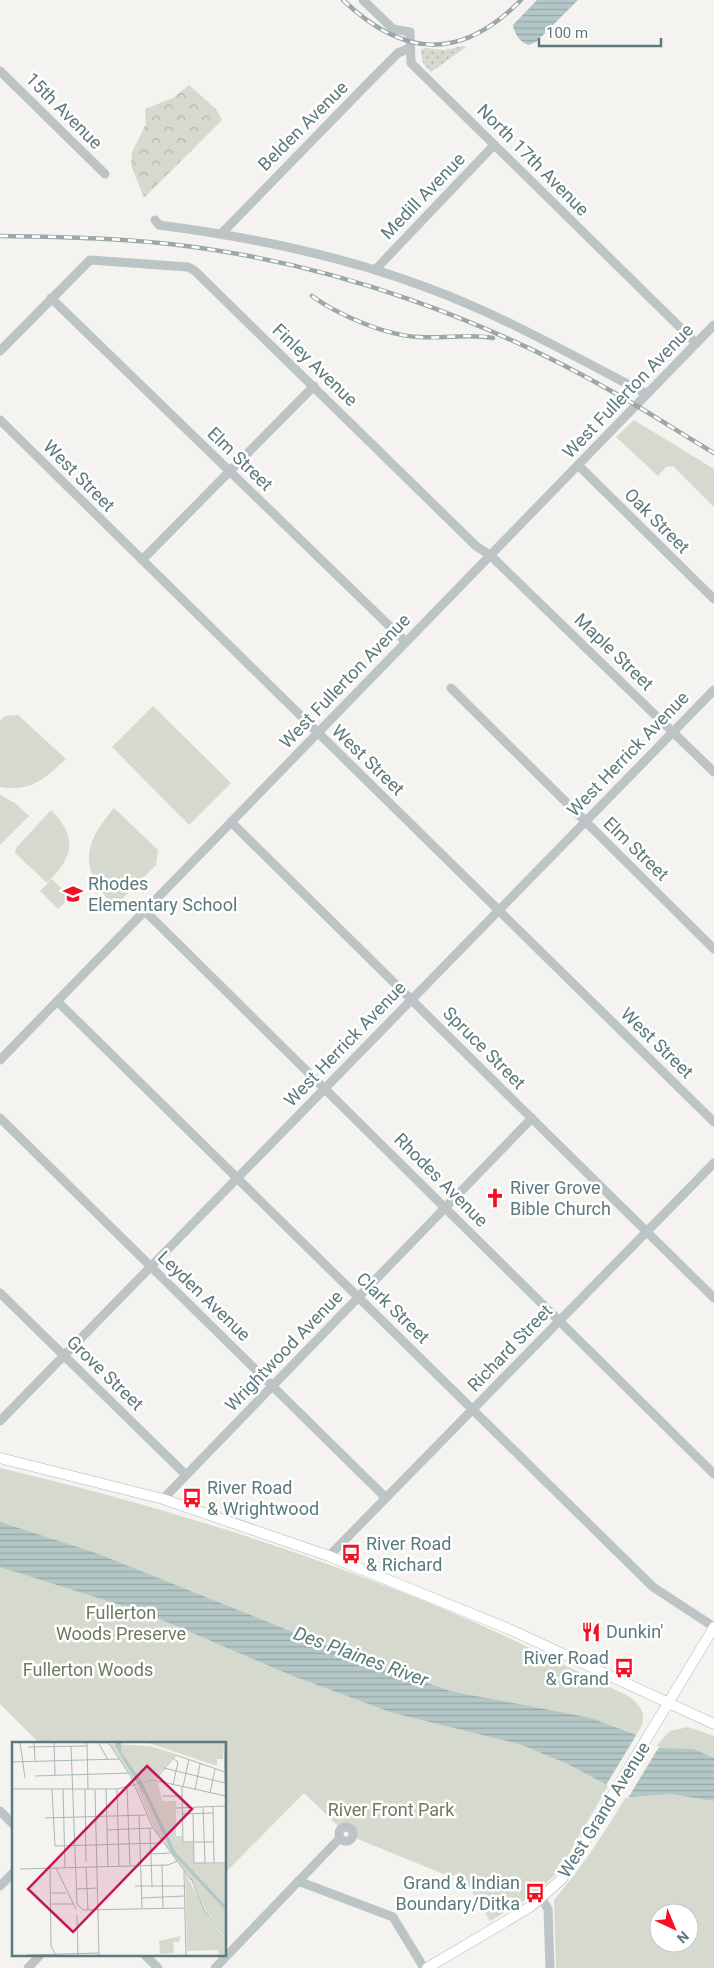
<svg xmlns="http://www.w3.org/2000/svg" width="714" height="1968" font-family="Roboto,sans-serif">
<defs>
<pattern id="grass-dots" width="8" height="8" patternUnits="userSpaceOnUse" patternTransform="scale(1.25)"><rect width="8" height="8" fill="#d6dace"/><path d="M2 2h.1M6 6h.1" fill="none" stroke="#b1b6ac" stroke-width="1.8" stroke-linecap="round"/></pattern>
<pattern id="forest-crowns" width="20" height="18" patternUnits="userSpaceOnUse" patternTransform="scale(1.25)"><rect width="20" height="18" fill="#d6dace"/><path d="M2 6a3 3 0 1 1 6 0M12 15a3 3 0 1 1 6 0" fill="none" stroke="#b1b6ac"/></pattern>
<pattern id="water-rules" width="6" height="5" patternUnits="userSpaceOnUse" patternTransform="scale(1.25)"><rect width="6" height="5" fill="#b3c7c6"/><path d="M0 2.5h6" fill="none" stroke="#95a7a6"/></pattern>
</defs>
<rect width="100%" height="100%" fill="#f4f3ef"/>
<path fill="url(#grass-dots)" d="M463 46 466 47 431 72 423 63 421 51 424 48 444 50Z"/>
<path fill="url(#forest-crowns)" d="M189 85 216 109 222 120 144 198 131 165 132 152 146 124 145 109 173 98Z"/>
<path fill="#d6dace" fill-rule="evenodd" d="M634 420 714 469V507L673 466 666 467 658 476 616 437Z
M153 706 231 783 189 825 112 747Z
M18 715 66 759C44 779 31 792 0 787V721L5 716Z
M0 795 15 803 29 816 0 845Z
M114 808 158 850 156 865 114 907C80 868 81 847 114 808Z
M51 810C78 837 74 857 47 883L15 853 16 848Z
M52 879 70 897 58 909 40 891Z
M0 1468C154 1504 306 1551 453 1613 513 1638 571 1669 630 1697 654 1716 640 1728 629 1747 622 1759 614 1772 606 1784L608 1786 559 1871 534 1895 490 1921 460 1872 451 1877 355 1838 357 1833 353 1825 345 1823 339 1827 304 1793 225 1873V1743H39L0 1704Z
M688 1727 714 1736V1968H556L554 1900C582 1868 604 1833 626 1797L628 1798 659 1746 657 1745 670 1731ZM659 1913H689V1943H659Z"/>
<path fill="url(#water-rules)" d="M537 0H578L536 42 529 45C521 43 514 34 513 25Z
M0 1522 96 1553 377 1666 450 1691 591 1718 636 1735 658 1748 693 1749 714 1758V1801L671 1794 629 1797 568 1764 519 1744 393 1713 293 1676 146 1613 0 1567Z"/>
<path fill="#f4f3ef" d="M637 1734 659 1747 628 1798 606 1785Z"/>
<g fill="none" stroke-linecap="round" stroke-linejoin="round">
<defs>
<path id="major" d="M0 1458 163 1499 329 1556 509 1629 714 1724
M427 1968 530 1907 562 1879 714 1627"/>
</defs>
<use href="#major" stroke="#afb8b9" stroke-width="11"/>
<path stroke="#bcc4c5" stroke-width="9" d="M363 0 393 29 410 32 411 63 696 343
M0 71 105 174
M155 220 159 225C251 237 341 255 428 288 504 316 575 357 647 394
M222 233 374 77 398 53 410 48
M375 270 494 145
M51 298 406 642
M0 351 90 260 188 267 195 271 476 546 490 555 714 772
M0 420 714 1122
M578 465 714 599
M142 560 314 386
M451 688 714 949
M231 822 714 1298
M145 911 714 1474
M57 1001 653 1587 714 1627
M0 1060 714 325
M0 1118 386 1498
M0 1293 186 1475
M0 1421 714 690
M163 1499 532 1118
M329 1556 714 1163
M0 1811 14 1825
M339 1834a7 7 0 1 1 14 0a7 7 0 1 1-14 0Z
M298 1881 393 1917 424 1968
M0 1886 14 1872
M542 1899 548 1909 550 1968
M144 1954 158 1968
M28 1968 41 1954
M215 1968 340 1838"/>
<use href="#major" stroke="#fff" stroke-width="10"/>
<defs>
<path id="rail" d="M343 0C404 58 461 61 521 0
M0 236C65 237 130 238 194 247 340 267 485 319 613 392 647 411 680 433 714 453
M312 296C338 315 387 336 419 337 444 339 468 333 493 338"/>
</defs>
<use href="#rail" stroke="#9ba8a9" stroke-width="4.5"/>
<use href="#rail" stroke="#fff" stroke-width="2.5" stroke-dasharray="8" stroke-linecap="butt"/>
</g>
<defs>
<symbol id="school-bare" viewBox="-9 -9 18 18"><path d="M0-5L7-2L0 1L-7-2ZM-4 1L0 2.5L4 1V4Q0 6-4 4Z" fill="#f41024" stroke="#fff" stroke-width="2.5" paint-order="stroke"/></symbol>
<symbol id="church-bare" viewBox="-9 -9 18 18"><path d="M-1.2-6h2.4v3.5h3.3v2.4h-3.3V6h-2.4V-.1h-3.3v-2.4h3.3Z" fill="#f41024" stroke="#fff" stroke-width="2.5" paint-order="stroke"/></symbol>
<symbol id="bus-bare" viewBox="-9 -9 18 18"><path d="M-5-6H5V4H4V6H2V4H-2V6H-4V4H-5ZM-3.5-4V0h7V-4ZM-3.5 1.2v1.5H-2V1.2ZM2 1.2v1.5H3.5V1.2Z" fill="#f41024" stroke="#fff" stroke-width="2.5" paint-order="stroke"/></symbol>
<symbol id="restaurant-bare" viewBox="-9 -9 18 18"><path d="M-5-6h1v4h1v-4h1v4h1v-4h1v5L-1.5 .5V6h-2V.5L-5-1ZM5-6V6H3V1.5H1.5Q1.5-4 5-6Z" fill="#f41024" stroke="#fff" stroke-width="2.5" paint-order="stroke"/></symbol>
</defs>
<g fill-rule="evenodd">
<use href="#school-bare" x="59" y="880" width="28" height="28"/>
<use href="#church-bare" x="481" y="1184" width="28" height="28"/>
<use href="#bus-bare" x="178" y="1484" width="28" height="28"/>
<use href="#bus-bare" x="337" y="1540" width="28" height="28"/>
<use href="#restaurant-bare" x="577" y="1618" width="28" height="28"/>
<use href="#bus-bare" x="610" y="1654" width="28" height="28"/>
<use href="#bus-bare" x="521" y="1879" width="28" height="28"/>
</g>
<g text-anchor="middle" stroke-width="5" stroke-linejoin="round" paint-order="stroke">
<g font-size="18" fill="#5c7a7d" stroke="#fff">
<text transform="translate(64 111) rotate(45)" y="6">15th Avenue</text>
<text transform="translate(303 126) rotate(-45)" y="6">Belden Avenue</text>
<text transform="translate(533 160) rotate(45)" y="6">North 17th Avenue</text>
<text transform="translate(423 196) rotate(-46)" y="6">Medill Avenue</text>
<text transform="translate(315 365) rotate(44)" y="6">Finley Avenue</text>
<text transform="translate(628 391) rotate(-46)" y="6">West Fullerton Avenue</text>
<text transform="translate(240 459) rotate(44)" y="6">Elm Street</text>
<text transform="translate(79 476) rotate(45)" y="6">West Street</text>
<text transform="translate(657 521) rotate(45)" y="6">Oak Street</text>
<text transform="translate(614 652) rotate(44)" y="6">Maple Street</text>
<text transform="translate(345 681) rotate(-46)" y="6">West Fullerton Avenue</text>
<text transform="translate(628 754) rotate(-46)" y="6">West Herrick Avenue</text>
<text transform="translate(368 760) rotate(44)" y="6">West Street</text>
<text transform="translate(636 849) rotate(44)" y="6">Elm Street</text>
<text transform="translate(657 1043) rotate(44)" y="6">West Street</text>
<text transform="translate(345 1044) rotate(-46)" y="6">West Herrick Avenue</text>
<text transform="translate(484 1048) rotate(45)" y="6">Spruce Street</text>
<text transform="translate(441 1180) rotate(45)" y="6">Rhodes Avenue</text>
<text transform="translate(204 1296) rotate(44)" y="6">Leyden Avenue</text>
<text transform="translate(393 1308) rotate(44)" y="6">Clark Street</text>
<text transform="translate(510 1348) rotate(-46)" y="6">Richard Street</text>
<text transform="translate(284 1351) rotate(-46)" y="6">Wrightwood Avenue</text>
<text transform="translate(105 1373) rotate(44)" y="6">Grove Street</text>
<text transform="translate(604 1810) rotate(-58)" y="6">West Grand Avenue</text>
</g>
<g font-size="18" fill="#5c7a7d" stroke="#fff" text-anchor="start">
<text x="88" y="890">Rhodes<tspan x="88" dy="21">Elementary School</tspan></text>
<text x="510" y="1194">River Grove<tspan x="510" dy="21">Bible Church</tspan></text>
<text x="207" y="1494">River Road<tspan x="207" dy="21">&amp; Wrightwood</tspan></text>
<text x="366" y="1550">River Road<tspan x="366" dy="21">&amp; Richard</tspan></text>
<text x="606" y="1638">Dunkin'</text>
<text x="609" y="1664" text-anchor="end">River Road<tspan x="609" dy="21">&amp; Grand</tspan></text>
<text x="520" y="1889" text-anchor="end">Grand &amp; Indian<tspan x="520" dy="21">Boundary/Ditka</tspan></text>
</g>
<g font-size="18" fill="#6d7a5f" stroke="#fff">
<text x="121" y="1619">Fullerton<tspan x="121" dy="21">Woods Preserve</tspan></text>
<text x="88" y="1676">Fullerton Woods</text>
<text x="391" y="1816">River Front Park</text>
</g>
<g font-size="19" font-style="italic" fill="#577b78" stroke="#fff">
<text transform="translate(361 1656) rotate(20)" y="7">Des Plaines River</text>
</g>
</g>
<g transform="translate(12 1742)">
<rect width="214" height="214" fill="#f4f3ef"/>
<path d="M134 0H211V17H205V24Z" fill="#d6dace"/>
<path d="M98 2 138 4 164 12 141 38 124 41ZM139 39 146 40 150 59H164V94H170V100L181 101 182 121 214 122V194L193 167 182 142 145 92 124 44ZM173 131 198 177 214 197V214H207L206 208 175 209ZM169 194 167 200H161L162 211 148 212 147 199Z" fill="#d6dace"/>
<path d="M109 0V10L130 40 164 111 214 164V169L160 111 135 57 104 5 103 0Z" fill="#b3c7c6"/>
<path fill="none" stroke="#a9b8b7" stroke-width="1" d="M8 0 13 36M22 0 23 19M42 0 43 33M75 0 76 47M86 0 96 18M96 0 118 33 141 86 179 138M212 0 214 67M59 4 65 162 71 168 173 166M16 5 75 4M0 20 107 17M152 26 213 41M23 34 117 31M142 39 164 13 213 30M161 43 166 20 161 16M115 45 118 124M170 45 171 100H202M171 45 177 17M0 47H105L141 38 214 54M51 47 53 126M73 47 74 120M94 47 96 125M105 47 107 124M40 48 43 104 150 101M83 48 87 214M183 48 188 22M198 51 203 27M151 54H170M191 65 193 121M201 65 202 121M164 66 214 64M170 72 201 71M181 72 182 121H214M127 73 130 166M33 76 134 73M138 86 140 145M95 88 140 86M139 112 158 111M150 123 151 166M74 125 76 168M38 126 39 204 44 214M44 126 64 167M8 127 156 123 165 119M172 129 174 214M179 136 192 168 214 195M123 144H172M65 147 86 146M39 151H54M129 156 173 154M38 162H61M65 173 66 214M15 213 87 211"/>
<path fill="#c2185b" fill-opacity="0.15" stroke="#c2185b" stroke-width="2.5" d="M135 24 180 67 61 190 16 147Z"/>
<rect width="214" height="214" fill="none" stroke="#5c7a7d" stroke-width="2.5"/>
</g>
<g transform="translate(674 1928) rotate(136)"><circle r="24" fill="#ffffff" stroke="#becacb"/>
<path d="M0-4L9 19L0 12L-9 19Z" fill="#f41024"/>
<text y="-8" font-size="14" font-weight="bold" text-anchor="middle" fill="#5c7a7d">N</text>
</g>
<path d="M539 38v8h122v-8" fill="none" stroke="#5c7a7d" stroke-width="2.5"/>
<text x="546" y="38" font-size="15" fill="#5c7a7d" stroke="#ffffff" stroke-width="4" paint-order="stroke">100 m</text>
</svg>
